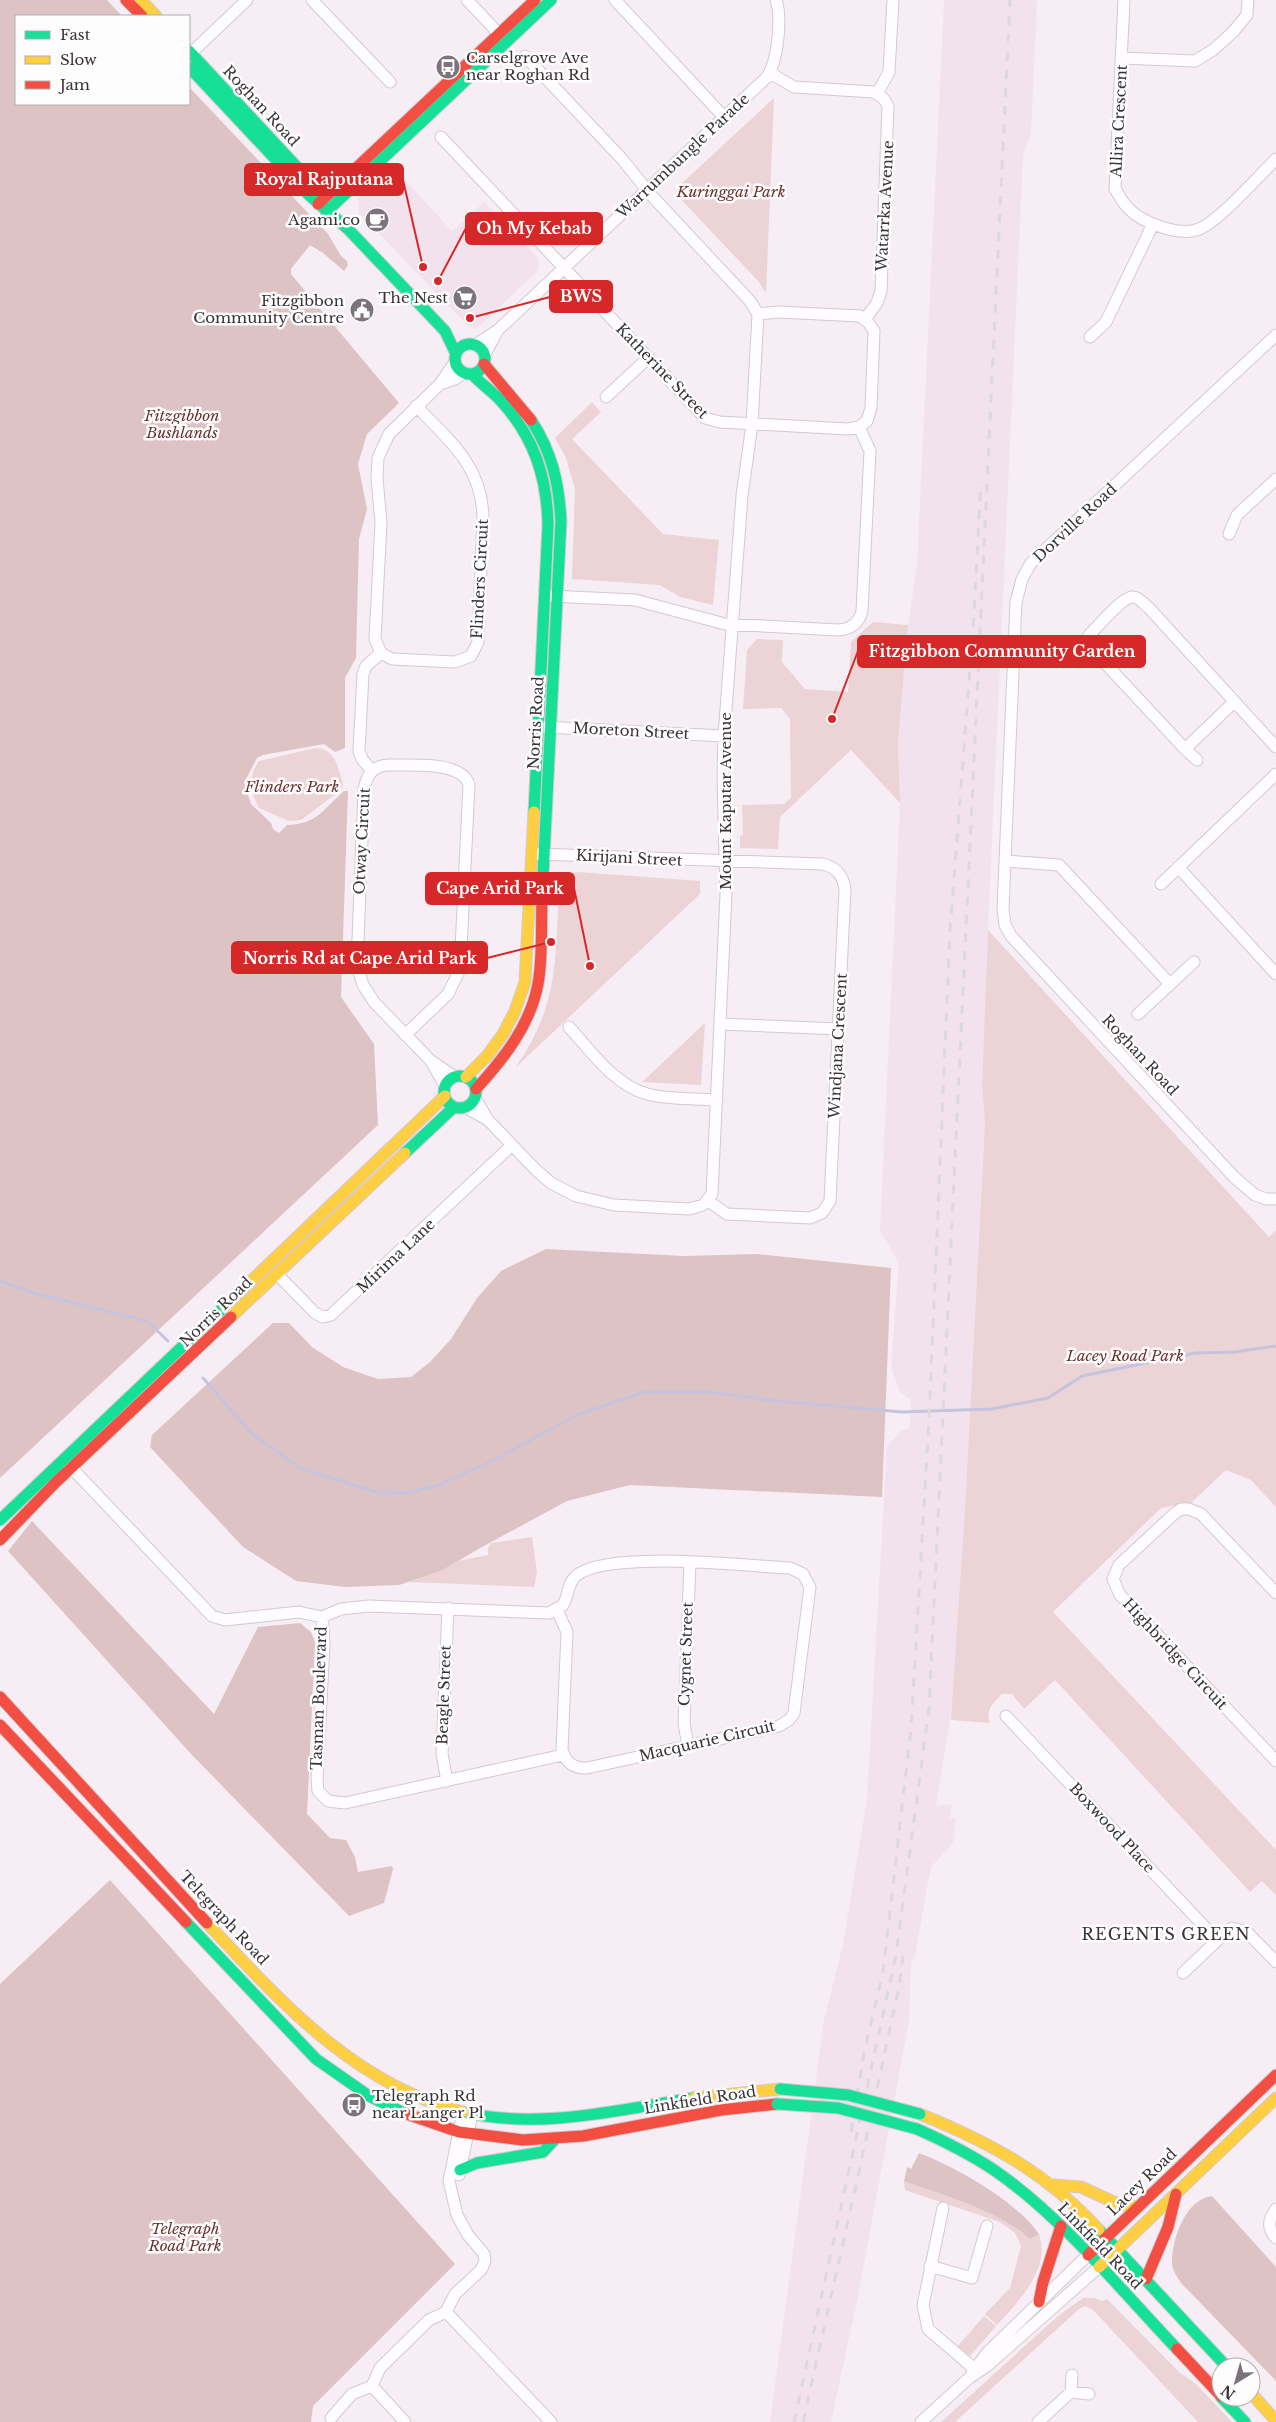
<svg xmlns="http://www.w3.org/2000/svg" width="1276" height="2422" font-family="'Libre Baskerville',serif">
<rect width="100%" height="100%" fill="#f7eef5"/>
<path fill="#f2e2ee" d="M944 0H1037L1031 134 1023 155 988 930 982 1085 985 1122 965 1509 954 1694 936 1806 952 1804 950 1818 955 1817 954 1842 932 1866 927 1887 915 1957 911 1962 909 2021 858 2296 831 2422H770L824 2020 843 1944 867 1799 887 1446 901 1431 910 1428 911 1401 899 1391 891 1366 899 1263 880 1231 900 803 898 742 908 625 917 565Z
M393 167 452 231 484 202 539 259 538 270 479 327 475 329 468 326 359 213 358 199Z"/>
<path fill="#ecd3d5" d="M774 98 766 293 759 282 677 195 681 184Z
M592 402 601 412 572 439 663 534 719 540 713 605 680 597 660 585 572 579 575 489 566 458 555 438Z
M873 622 908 625 898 742 900 803 851 750 780 817 778 849 740 848V836L743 835 742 805 784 804 791 798 790 719 781 708 743 709 747 650 757 639 783 640 782 662 805 689 848 692 851 642Z
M316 748C336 749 338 768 343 784L341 790 301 820 289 821 259 808C250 792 248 776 259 761Z
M578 872 700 881V894L515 1068C560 1004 555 959 559 885 563 875 568 873 578 872Z
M988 930 1269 1237 1276 1230V1507L1251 1480 1226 1470 1191 1503 1161 1508 1053 1612 1276 1850V1895L1262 1881 1250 1892 1055 1680 1024 1709 1012 1694H1002C993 1703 985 1710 990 1723L951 1720 965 1509 985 1122 982 1085Z
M705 1023 701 1085 642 1082Z
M532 1537 537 1572 534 1587 409 1582 441 1571 458 1561 488 1555V1548L491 1543Z
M904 2181C947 2197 995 2209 1030 2239L1039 2234C1051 2269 1019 2301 997 2325L985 2314 1010 2288 1021 2246 1015 2233 1000 2222 905 2190Z
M1083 2298H1095L1102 2301 1107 2299 1180 2373 1196 2384 1232 2422H1198L1093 2310 1085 2306 1079 2309 955 2422H941L1058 2316Z
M984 2316 996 2326 970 2356 957 2347Z"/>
<path fill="#dec3c4" d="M0 0H107L122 16H16V104H189V87L328 234 341 256 347 261 348 265 344 271 323 253 310 245 291 269V274L399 403 367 434 358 464 367 509 359 539 356 658 345 678V748L335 752 324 744 263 755 257 758 244 783 251 804 271 823 273 829 279 833 287 825C318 824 322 810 344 791H348L341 997 374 1044 378 1125 0 1478Z
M546 1249 684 1256 756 1254 891 1268 882 1497 630 1485 567 1501 482 1547 441 1571 399 1585 345 1587 296 1581 243 1547 150 1447 152 1435 273 1323H289L312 1347 343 1367 378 1379 411 1377 430 1362 451 1339 477 1298 501 1271Z
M32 1521 214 1714 258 1627 300 1623 311 1632 315 1642 307 1814 330 1838 346 1840 355 1857 358 1872 392 1866 393 1869 384 1903 349 1916 192 1755 8 1551Z
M110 1880 455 2264 313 2406 311 2422H0V1984Z
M919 2153C956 2167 1016 2201 1039 2234L1030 2239C995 2209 947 2197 904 2181L907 2167 911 2169Z
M1212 2196 1276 2267V2381L1181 2283C1178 2278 1173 2271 1172 2265 1171 2241 1185 2199 1212 2196Z"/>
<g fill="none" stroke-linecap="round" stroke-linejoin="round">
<path stroke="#c5c4df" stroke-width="3" d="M0 1281 34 1293 147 1321 168 1341
M203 1378 253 1435 300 1468 376 1492 408 1493 439 1485 500 1457 577 1415 644 1392H711L766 1400 902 1412 991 1409 1048 1398 1082 1376 1195 1353 1235 1352 1276 1346"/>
<defs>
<path id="street" d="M312 0 390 82
M467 0 504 39
M615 0 724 117
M1124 0 1115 189C1119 195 1123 203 1128 208 1142 223 1180 237 1199 229 1219 221 1259 176 1276 159
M189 55 247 0
M1122 58 1195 61 1213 50 1233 32 1247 15 1248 0
M770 73 794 87 874 92 884 99 888 106 881 291 877 303 865 319
M877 94 889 72 893 0
M441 137 705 418 720 422 848 429 859 427
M1276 335 1031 563 1022 579 1016 602 1003 909 1005 925 1011 936 1234 1177 1255 1195 1266 1199H1276
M1090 337 1106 322 1153 224
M475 345 498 330 766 78C778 63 782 18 776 0
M484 356 498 330
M440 384 455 379 463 373
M606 397 648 358
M416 406C449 440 482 466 483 517L478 642 471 656 455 662 392 659 381 653 375 639 381 523 377 478 378 458 389 434 440 384 455 362
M1229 534 1237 515 1276 479
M550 596 635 600 725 624 839 630C851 629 859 623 862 611L870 451 859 427 867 421 871 408 874 331 868 322 860 316 778 312 758 314
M1234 702 1185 749 1091 648 1088 642 1089 635C1098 627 1121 598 1132 597 1138 596 1144 604 1149 608L1276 747
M544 727 724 736
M1185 749 1197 760
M372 771 362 759 359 751 363 674 366 666 381 653
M537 854 822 864C836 867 843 875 845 889L830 1201 822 1213 810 1218 727 1214 708 1201
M1006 861 1059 865 1170 984
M1178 867 1276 974
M1161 884 1276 774
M1138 1014 1194 962
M720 1024 839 1029
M569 1027C591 1051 614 1085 647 1094 669 1100 695 1098 717 1100
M405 1035 448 994 460 969 469 785C462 760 410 766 388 765 373 766 367 774 364 789L357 965 363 985 374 1002 431 1061 455 1077
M431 1061 445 1086
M475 1098 488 1120 536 1170 551 1183 576 1196 614 1205 689 1209 703 1205 712 1194 726 894 723 777 724 736 742 496 752 424 758 314 750 301 651 195 622 159 525 56
M465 1107 488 1120
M277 1274 315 1313 323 1317 331 1315 512 1145
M66 1462 212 1616 225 1620 299 1612 322 1617 324 1645 317 1779 318 1791 328 1801 345 1803 563 1755
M1276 1593 1201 1514 1189 1509H1181L1174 1514 1119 1565 1113 1579 1120 1595 1276 1761
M322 1617 341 1609 369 1606 549 1613 563 1605C569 1595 567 1583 577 1575 609 1550 747 1566 790 1568L803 1574 810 1587 794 1713 789 1720 779 1726 587 1768C574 1769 565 1762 562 1749L567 1632 557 1610
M1006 1716 1217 1940
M688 1746 684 1723 690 1562
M447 1781 442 1754 448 1608
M1183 1973 1224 1934 1232 1928 1247 1932 1276 1962
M459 2175 472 2114
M943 2208 923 2305 928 2329 978 2372
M1276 2209C1268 2219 1267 2229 1276 2238
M930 2266 972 2278 987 2226
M446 2312 551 2422
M972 2373 987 2353 1088 2255
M1072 2375 1071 2392 1089 2394
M372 2386 405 2422
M331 2418 352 2394 372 2386 380 2368 429 2320 446 2312 455 2294 481 2270 485 2261 484 2254 468 2235 457 2215 449 2181 463 2112
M921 2422 969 2378 987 2366 1099 2267
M1038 2422 1071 2392"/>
<path id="fast" d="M189 51 322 194
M189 67 309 195 348 229 445 331 456 354
M326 212 551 0
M455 359a15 15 0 1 1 30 0a15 15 0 1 1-30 0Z
M472 374C481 384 492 391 501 401 534 437 547 477 548 525L534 812
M531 420C552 452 559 483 561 521L542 896
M444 1092a16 16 0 1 1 32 0a16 16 0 1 1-32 0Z
M405 1153 454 1107
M0 1520 225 1306
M186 1922 316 2059 369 2096 404 2113
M463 2112C539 2130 619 2110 694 2098
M917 2129C944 2141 970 2154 994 2170 1061 2216 1121 2290 1177 2349
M460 2170 477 2163 543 2152 555 2139
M1099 2230 1227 2367
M1221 2397 1245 2422"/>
<path id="slow" d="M141 0 156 16
M466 1077 487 1056 503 1034 515 1011 525 982 534 812
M225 1306 445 1096
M231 1317 405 1153
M207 1923C280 2001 355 2085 463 2112
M694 2098 780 2089
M920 2114C991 2143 1047 2173 1099 2230
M1054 2185 1081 2187 1118 2204 1138 2207
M1099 2267 1276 2098
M1251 2393 1276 2421"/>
<path id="jam" d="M126 0 142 16
M318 204 535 0
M484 364 531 420
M476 1089C504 1058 530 1026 538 984 543 956 541 924 542 896
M0 1540 55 1483 231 1317
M0 1697 207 1923
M0 1725 186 1922
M404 2113 459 2132 523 2140 583 2136 721 2110 777 2104
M1088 2255 1276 2075
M1146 2279 1168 2227 1176 2194
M1039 2302 1043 2282 1061 2226
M1177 2349 1221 2396"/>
</defs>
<use href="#street" stroke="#d2cad0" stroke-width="13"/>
<use href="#fast" stroke="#d2cad0" stroke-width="13"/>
<use href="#slow" stroke="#d2cad0" stroke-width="13"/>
<use href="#jam" stroke="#d2cad0" stroke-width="13"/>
<use href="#street" stroke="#fefcfe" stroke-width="11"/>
<use href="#fast" stroke="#16e098" stroke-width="11"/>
<use href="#slow" stroke="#ffcf43" stroke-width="11"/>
<use href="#jam" stroke="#f24e42" stroke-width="11"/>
<path stroke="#dbd9db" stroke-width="3" stroke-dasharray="9 9" stroke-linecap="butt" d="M851 2132 864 2053 883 1972 911 1729 929 1421 950 931 973 629 981 482
M794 2422 896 1955 929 1708 1010 0
M803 2422 858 2176 899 1987 904 1949"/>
<defs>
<path id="fast-bridge" d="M780 2089 848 2095 920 2114
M777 2104 838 2108 917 2129"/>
</defs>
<use href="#fast-bridge" stroke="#d2cad0" stroke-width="13" stroke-linecap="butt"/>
<use href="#fast-bridge" stroke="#16e098" stroke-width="11"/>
</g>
<defs>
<symbol id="bus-disc" viewBox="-11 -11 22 22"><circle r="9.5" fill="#7c747a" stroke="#fdfdfd"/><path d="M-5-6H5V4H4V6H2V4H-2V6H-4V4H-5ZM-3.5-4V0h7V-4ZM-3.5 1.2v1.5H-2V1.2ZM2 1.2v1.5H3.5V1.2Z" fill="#fff"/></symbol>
<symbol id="cafe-disc" viewBox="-11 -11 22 22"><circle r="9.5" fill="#7c747a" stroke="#fdfdfd"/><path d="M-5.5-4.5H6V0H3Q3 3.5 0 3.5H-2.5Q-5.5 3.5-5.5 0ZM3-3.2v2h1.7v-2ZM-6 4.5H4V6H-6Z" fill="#fff"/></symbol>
<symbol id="supermarket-disc" viewBox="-11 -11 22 22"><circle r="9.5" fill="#7c747a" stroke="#fdfdfd"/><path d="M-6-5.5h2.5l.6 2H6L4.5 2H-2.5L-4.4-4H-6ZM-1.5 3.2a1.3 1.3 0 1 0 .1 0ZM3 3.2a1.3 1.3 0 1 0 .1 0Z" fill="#fff"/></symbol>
<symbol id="civic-disc" viewBox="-11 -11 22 22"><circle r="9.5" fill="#7c747a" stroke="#fdfdfd"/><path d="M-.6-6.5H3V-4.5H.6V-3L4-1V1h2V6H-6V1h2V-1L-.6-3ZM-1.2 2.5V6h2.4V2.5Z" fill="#fff"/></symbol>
</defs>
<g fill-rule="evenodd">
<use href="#bus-disc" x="434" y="53" width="28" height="28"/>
<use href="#cafe-disc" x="363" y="206" width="28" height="28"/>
<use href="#supermarket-disc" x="451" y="284" width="28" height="28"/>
<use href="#civic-disc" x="348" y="296" width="28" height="28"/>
<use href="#bus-disc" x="340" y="2091" width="28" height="28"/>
</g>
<g text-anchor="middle" stroke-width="5" stroke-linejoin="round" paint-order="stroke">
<g font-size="15" fill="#393237" stroke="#fdfdfd" text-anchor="end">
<text x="466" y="63" text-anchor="start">Carselgrove Ave<tspan x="466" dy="17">near Roghan Rd</tspan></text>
<text x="360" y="225">Agami.co</text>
<text x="448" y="303">The Nest</text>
<text x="344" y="306">Fitzgibbon<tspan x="344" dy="17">Community Centre</tspan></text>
<text x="372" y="2101" text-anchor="start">Telegraph Rd<tspan x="372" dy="17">near Langer Pl</tspan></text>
</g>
<g font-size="15" fill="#393237" stroke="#fdfdfd">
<text transform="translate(261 106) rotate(47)" y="5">Roghan Road</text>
<text transform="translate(1119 121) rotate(-87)" y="5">Allira Crescent</text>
<text transform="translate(683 156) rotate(-43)" y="5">Warrumbungle Parade</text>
<text transform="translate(885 206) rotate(-87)" y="5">Watarrka Avenue</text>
<text transform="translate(662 371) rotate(46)" y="5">Katherine Street</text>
<text transform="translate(1075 523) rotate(-43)" y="5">Dorville Road</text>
<text transform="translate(480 579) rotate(-87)" y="5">Flinders Circuit</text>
<text transform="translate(536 723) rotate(-87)" y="5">Norris Road</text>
<text transform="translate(631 731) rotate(3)" y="5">Moreton Street</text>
<text transform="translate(726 801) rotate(-90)" y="5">Mount Kaputar Avenue</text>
<text transform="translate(362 841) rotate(-87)" y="5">Otway Circuit</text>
<text transform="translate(629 858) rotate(3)" y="5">Kirijani Street</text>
<text transform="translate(838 1046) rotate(-87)" y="5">Windjana Crescent</text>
<text transform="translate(1140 1055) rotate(47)" y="5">Roghan Road</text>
<text transform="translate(396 1256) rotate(-43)" y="5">Mirima Lane</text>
<text transform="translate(216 1312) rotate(-44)" y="5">Norris Road</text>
<text transform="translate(686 1654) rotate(-88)" y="5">Cygnet Street</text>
<text transform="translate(1175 1654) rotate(47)" y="5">Highbridge Circuit</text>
<text transform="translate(444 1695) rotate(-88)" y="5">Beagle Street</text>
<text transform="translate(319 1698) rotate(-88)" y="5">Tasman Boulevard</text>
<text transform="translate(707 1741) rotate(-13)" y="5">Macquarie Circuit</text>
<text transform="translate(1112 1828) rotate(47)" y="5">Boxwood Place</text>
<text transform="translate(224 1918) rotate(47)" y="5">Telegraph Road</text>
<text transform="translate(700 2100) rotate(-9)" y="5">Linkfield Road</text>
<text transform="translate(1142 2182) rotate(-44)" y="5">Lacey Road</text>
<text transform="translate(1100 2246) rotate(46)" y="5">Linkfield Road</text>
</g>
<g font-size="15" font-style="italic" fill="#6a322f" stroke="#fdfdfd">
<text x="731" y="197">Kuringgai Park</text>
<text x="182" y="421">Fitzgibbon<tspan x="182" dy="17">Bushlands</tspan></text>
<text x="292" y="792">Flinders Park</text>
<text x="1125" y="1361">Lacey Road Park</text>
<text x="185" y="2234">Telegraph<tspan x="185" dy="17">Road Park</tspan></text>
</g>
<g font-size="16" letter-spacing="1" fill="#393237" stroke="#fdfdfd">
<text x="1166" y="1940">REGENTS GREEN</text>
</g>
</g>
<path fill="none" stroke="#d62828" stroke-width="2" d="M423 267L403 180M438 281L466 228M470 318L550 297M832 719L858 651M590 966L574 888M551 942L487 958"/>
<g fill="#d62828" stroke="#fdfdfd" stroke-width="2">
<circle cx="423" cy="267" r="5"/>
<circle cx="438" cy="281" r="5"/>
<circle cx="470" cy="318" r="5"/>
<circle cx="832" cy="719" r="5"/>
<circle cx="590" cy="966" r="5"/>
<circle cx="551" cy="942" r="5"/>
</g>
<g fill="#d62828" stroke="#d62828" stroke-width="2">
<rect x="245" y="164" width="158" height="31" rx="5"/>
<rect x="466" y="213" width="136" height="31" rx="5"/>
<rect x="550" y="281" width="62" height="31" rx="5"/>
<rect x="858" y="636" width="287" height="31" rx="5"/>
<rect x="426" y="873" width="148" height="31" rx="5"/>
<rect x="232" y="942" width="255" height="31" rx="5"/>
</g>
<g font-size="16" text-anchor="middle" font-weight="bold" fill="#fff">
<text x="324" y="185">Royal Rajputana</text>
<text x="534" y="234">Oh My Kebab</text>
<text x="581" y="302">BWS</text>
<text x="1002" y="657">Fitzgibbon Community Garden</text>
<text x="500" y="894">Cape Arid Park</text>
<text x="360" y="964">Norris Rd at Cape Arid Park</text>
</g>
<rect x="15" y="15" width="175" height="90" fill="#fdfdfd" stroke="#afacae"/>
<rect x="25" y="31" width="25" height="8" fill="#16e098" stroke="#afacae"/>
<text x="60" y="40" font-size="15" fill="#393237">Fast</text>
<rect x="25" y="56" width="25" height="8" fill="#ffcf43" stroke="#afacae"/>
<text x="60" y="65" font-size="15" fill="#393237">Slow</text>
<rect x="25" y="81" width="25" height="8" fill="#f24e42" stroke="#afacae"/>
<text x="60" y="90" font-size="15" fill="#393237">Jam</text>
<g transform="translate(1236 2382) rotate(217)"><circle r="24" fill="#fdfdfd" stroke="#afacae"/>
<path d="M0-4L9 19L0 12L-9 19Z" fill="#7c747a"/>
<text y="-8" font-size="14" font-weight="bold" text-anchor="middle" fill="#393237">N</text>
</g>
</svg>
